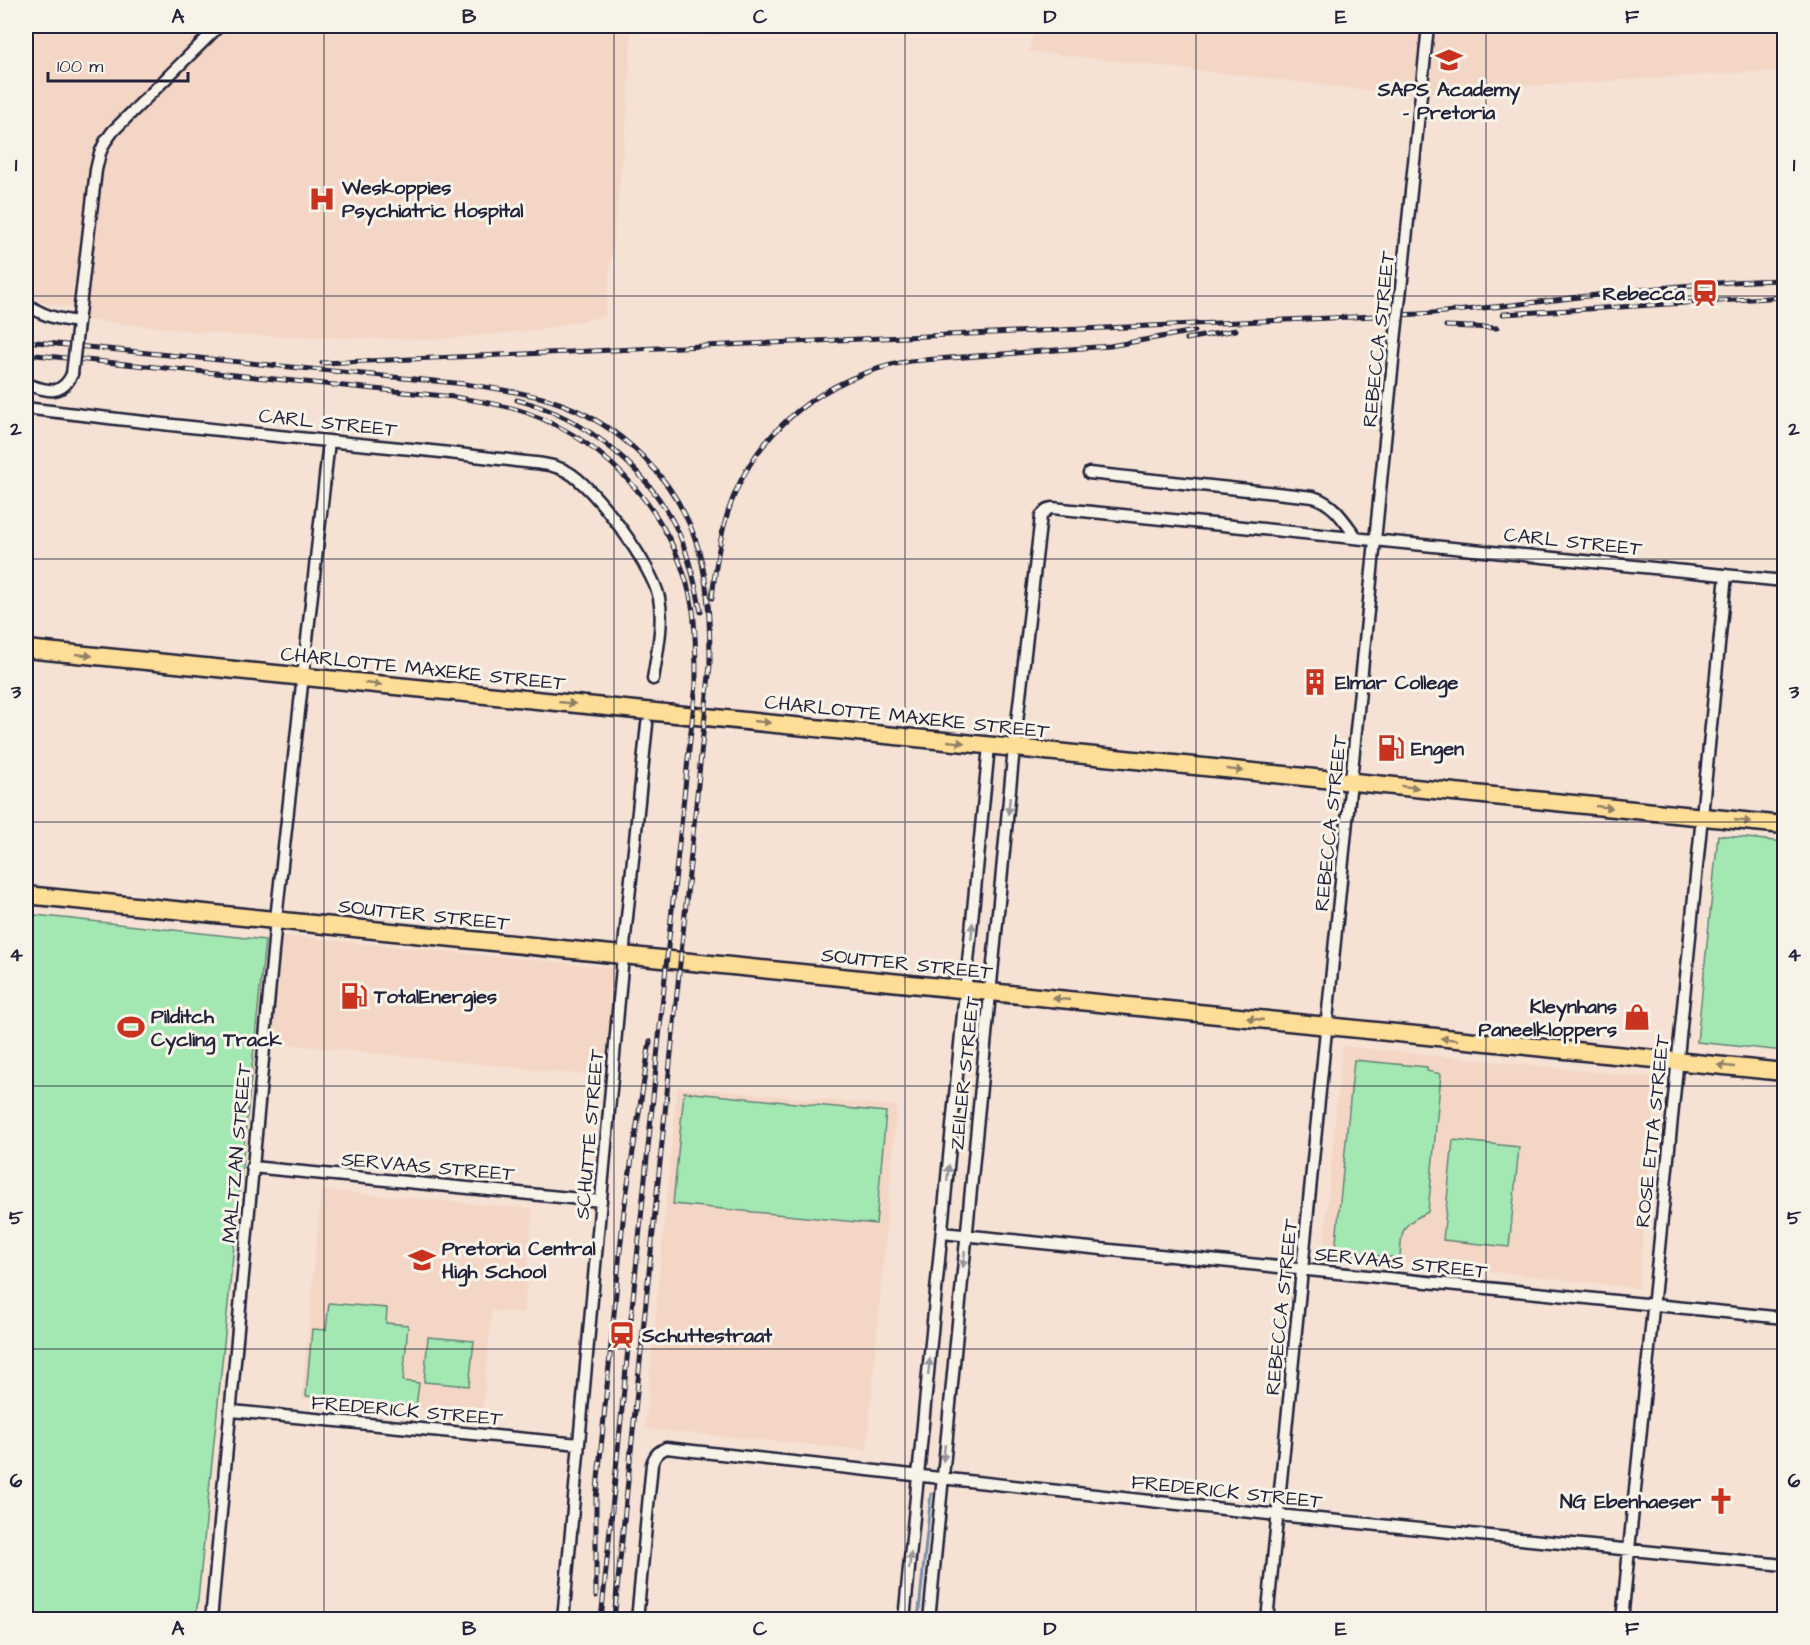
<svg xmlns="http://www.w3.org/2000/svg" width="1810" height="1645" font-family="'Architects Daughter',sans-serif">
<rect width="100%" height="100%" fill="#f5e2d4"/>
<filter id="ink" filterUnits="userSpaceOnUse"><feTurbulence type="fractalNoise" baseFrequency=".0167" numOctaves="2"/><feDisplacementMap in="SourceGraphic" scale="12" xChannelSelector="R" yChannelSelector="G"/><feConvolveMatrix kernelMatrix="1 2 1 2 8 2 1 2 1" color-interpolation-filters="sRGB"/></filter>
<g filter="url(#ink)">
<path fill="#f4d6c6" d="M26 26H723L719 36 631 31 628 108 605 316 537 330 432 340 232 335 86 320 87 309 47 304 36 300 26 289Z
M1035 26H1784V70L1403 94 1029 51Z
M265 934 618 968 607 1077 254 1041Z
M1342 1046 1657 1078 1638 1288 1323 1253Z
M677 1087 897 1106 867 1450 645 1429Z
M321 1190 533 1209 524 1313 492 1311 482 1415 302 1399Z"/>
<path fill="#a3e7b3" stroke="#628477" stroke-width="1.5" d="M1718 835 1784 842V1051L1697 1042Z
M26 914 265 940 196 1619H26Z
M1354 1060 1427 1067V1071L1441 1074 1428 1212C1400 1225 1402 1229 1400 1258L1335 1252Z
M684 1092 886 1112 876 1224 673 1204Z
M1453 1140 1519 1147 1509 1247 1443 1240Z
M329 1303 387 1308 386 1323 408 1325 403 1381 419 1383 416 1407 306 1396 312 1329 326 1330Z
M428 1337 474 1341 469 1386 424 1382Z"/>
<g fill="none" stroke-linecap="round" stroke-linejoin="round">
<path stroke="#758eac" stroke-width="3" d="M918 1620 931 1494"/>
<defs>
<path id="street" d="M1402 279 1428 26
M26 303C41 316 58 319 78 322
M76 340 96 170 100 153 105 142 113 131 219 26
M26 384C45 390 61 398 72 374
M26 408C150 424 275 436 400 448 437 451 473 456 509 460 528 463 549 462 566 471 594 485 653 567 659 598 664 623 657 653 653 679
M1089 473 1313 497C1334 503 1344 521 1357 538
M252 1167 601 1201
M942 1233 1784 1318
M232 1411 579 1444
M211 1620 276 919 329 441
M563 1620 623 956 647 724
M637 1620 652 1464C655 1455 658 1452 666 1448L1278 1515 1784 1565
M904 1620 989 746
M929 1620 1014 748 1041 516 1048 509 1052 508 1784 581
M1267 1620 1395 341
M1622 1620 1726 575"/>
<path id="primary" d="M26 649 1784 825
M26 895 1784 1072"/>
</defs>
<use href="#street" stroke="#22223b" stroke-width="15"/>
<use href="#primary" stroke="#22223b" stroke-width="21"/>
<use href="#street" stroke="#f7f3e8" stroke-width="10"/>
<use href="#primary" stroke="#fedd96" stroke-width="16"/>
<defs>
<path id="rail" d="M1503 314 1784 297
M1446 326 1497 328
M1186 339 1236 330
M26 341 465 384C493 388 522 392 550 400 620 422 679 480 699 551 709 587 710 627 710 665L614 1620
M26 354 454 397C478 401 502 404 525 412 612 443 678 520 693 611 696 636 696 660 696 684L668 947 601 1620
M322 363 1419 314C1541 305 1662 282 1784 280
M517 400C586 417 651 471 680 536 690 561 696 585 701 612
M712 598C715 570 719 540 728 512 755 429 826 376 910 361L1110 346 1195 331
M596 1596V1500L624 1210 650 1041"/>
</defs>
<use href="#rail" stroke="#22223b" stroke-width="5"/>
<use href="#rail" stroke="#f7f3e8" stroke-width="3" stroke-dasharray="9" stroke-linecap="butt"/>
<defs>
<path id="street-bridge" d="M1395 341 1402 279
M72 374 76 340"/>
</defs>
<use href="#street-bridge" stroke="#22223b" stroke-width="15" stroke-linecap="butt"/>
<use href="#street-bridge" stroke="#f7f3e8" stroke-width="10"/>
</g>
<defs><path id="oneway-solid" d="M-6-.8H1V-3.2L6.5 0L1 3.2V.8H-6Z" transform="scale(1.5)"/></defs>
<g fill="#908068">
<use href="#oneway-solid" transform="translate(84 655) rotate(6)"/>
<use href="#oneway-solid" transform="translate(373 684) rotate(6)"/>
<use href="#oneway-solid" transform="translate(567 703) rotate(6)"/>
<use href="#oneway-solid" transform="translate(762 722) rotate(6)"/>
<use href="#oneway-solid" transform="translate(956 742) rotate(6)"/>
<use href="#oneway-solid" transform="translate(1235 770) rotate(6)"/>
<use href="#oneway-solid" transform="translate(1410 787) rotate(6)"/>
<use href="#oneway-solid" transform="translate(1604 807) rotate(6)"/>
<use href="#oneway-solid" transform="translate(1743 821) rotate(6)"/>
<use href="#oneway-solid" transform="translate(1061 999) rotate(-174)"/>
<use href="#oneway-solid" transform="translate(1255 1019) rotate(-174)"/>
<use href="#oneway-solid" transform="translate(1449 1039) rotate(-174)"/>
<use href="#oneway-solid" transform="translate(1726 1066) rotate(-174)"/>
</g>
<g fill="#97959a">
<use href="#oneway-solid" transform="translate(1009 806) rotate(96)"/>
<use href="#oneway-solid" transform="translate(972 931) rotate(-85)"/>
<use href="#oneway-solid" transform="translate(948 1173) rotate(-84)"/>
<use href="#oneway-solid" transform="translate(964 1259) rotate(96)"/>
<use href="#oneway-solid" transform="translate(929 1367) rotate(-84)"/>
<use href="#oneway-solid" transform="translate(944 1453) rotate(96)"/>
<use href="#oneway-solid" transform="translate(910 1561) rotate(-84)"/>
</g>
</g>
<path fill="none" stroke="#22223b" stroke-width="1.5" stroke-opacity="0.55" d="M324 26V1620M614 26V1620M905 26V1620M1196 26V1620M1486 26V1620M26 296H1784M26 559H1784M26 822H1784M26 1086H1784M26 1349H1784"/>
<defs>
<symbol id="university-bare" viewBox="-9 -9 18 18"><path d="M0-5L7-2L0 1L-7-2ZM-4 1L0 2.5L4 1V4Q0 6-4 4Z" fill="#c8321e" stroke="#f7f3e8" stroke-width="2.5" paint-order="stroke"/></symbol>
<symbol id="hospital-bare" viewBox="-9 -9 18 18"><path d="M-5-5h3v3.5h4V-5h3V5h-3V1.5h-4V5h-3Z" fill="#c8321e" stroke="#f7f3e8" stroke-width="2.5" paint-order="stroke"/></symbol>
<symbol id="station-bare" viewBox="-9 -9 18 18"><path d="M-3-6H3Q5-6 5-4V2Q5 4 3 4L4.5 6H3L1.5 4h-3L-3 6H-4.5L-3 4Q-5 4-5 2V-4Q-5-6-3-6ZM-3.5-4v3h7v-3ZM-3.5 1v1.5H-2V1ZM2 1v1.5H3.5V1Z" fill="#c8321e" stroke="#f7f3e8" stroke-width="2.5" paint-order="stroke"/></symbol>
<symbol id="building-bare" viewBox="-9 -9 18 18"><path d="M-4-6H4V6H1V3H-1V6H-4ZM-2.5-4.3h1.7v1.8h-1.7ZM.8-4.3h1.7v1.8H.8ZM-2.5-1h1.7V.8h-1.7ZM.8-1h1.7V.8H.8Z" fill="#c8321e" stroke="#f7f3e8" stroke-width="2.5" paint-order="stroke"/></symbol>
<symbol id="fuel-bare" viewBox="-9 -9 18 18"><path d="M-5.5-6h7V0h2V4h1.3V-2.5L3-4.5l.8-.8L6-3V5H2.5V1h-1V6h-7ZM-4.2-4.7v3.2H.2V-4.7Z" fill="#c8321e" stroke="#f7f3e8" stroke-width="2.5" paint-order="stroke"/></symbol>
<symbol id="shop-bare" viewBox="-9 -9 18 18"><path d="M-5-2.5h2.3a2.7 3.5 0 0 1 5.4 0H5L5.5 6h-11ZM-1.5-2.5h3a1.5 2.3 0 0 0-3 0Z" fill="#c8321e" stroke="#f7f3e8" stroke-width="2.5" paint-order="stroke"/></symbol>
<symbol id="stadium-bare" viewBox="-9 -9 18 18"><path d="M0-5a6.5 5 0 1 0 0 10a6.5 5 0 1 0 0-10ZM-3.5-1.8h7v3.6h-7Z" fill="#c8321e" stroke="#f7f3e8" stroke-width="2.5" paint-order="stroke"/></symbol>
<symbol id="school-bare" viewBox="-9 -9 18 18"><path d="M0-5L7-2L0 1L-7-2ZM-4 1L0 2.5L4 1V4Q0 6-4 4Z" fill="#c8321e" stroke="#f7f3e8" stroke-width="2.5" paint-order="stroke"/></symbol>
<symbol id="church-bare" viewBox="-9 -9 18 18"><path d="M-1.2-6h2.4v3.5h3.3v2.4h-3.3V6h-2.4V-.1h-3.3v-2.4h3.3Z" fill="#c8321e" stroke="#f7f3e8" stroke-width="2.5" paint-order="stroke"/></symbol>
</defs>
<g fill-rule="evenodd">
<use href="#university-bare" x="1430" y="41" width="38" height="38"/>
<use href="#hospital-bare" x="303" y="180" width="38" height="38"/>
<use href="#station-bare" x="1686" y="274" width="38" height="38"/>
<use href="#building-bare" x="1296" y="663" width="38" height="38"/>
<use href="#fuel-bare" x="1372" y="729" width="38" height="38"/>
<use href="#fuel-bare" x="335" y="977" width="38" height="38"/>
<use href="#shop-bare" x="1618" y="998" width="38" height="38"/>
<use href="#stadium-bare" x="112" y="1008" width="38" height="38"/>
<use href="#school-bare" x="403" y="1241" width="38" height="38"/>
<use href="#station-bare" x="603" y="1316" width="38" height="38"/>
<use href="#church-bare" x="1702" y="1482" width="38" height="38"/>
</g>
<g text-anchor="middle" stroke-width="6" stroke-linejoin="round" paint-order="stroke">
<g font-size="20" font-weight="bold" fill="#22223b" stroke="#f7f3e8" text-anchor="start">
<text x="1449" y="96" text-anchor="middle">SAPS Academy<tspan x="1449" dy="23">- Pretoria</tspan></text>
<text x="342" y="194">Weskoppies<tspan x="342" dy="23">Psychiatric Hospital</tspan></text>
<text x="1685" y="300" text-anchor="end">Rebecca</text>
<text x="1335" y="689">Elmar College</text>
<text x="1411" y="755">Engen</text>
<text x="374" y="1003">TotalEnergies</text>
<text x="1617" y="1013" text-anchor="end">Kleynhans<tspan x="1617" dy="23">Paneelkloppers</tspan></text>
<text x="151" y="1023">Pilditch<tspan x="151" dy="23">Cycling Track</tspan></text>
<text x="442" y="1255">Pretoria Central<tspan x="442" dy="23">High School</tspan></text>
<text x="642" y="1342">Schuttestraat</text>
<text x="1701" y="1508" text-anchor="end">NG Ebenhaeser</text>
</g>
<g font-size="20" fill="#22223b" stroke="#f7f3e8">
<text transform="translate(1378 339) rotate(-84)" y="7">REBECCA STREET</text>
<text transform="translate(328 422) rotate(6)" y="7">CARL STREET</text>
<text transform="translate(1573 541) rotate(6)" y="7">CARL STREET</text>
<text transform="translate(423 668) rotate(6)" y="7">CHARLOTTE MAXEKE STREET</text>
<text transform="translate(907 716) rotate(6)" y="7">CHARLOTTE MAXEKE STREET</text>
<text transform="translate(1330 823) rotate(-84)" y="7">REBECCA STREET</text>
<text transform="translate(424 914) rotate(6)" y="7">SOUTTER STREET</text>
<text transform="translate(907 963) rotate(6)" y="7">SOUTTER STREET</text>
<text transform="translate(964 1073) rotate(-84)" y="7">ZEILER STREET</text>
<text transform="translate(1652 1131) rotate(-84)" y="7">ROSE ETTA STREET</text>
<text transform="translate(589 1134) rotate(-85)" y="7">SCHUTTE STREET</text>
<text transform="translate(236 1153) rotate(-85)" y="7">MALTZAN STREET</text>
<text transform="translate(428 1166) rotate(5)" y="7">SERVAAS STREET</text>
<text transform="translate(1401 1262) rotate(6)" y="7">SERVAAS STREET</text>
<text transform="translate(1281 1307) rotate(-84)" y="7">REBECCA STREET</text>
<text transform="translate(407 1410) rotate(5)" y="7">FREDERICK STREET</text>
<text transform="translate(1227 1491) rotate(6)" y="7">FREDERICK STREET</text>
</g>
</g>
<rect width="1810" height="1645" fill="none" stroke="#f7f3e8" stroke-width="66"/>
<path d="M48 72v9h140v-9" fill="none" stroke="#22223b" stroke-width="3"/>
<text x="57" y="72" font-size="18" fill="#22223b" stroke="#f7f3e8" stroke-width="4.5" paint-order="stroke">100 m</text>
<rect x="33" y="33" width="1744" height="1579" fill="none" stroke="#22223b" stroke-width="2"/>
<g font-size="20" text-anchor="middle" font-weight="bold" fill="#22223b">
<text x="178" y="23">A</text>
<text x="469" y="23">B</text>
<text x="760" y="23">C</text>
<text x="1050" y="23">D</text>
<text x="1341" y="23">E</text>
<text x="1632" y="23">F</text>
<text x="16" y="171">1</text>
<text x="1794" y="171">1</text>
<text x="16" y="435">2</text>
<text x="1794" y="435">2</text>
<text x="16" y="698">3</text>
<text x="1794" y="698">3</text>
<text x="16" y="961">4</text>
<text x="1794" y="961">4</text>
<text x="16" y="1224">5</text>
<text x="1794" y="1224">5</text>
<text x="16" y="1487">6</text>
<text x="1794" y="1487">6</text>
<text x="178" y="1635">A</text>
<text x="469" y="1635">B</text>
<text x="760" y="1635">C</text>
<text x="1050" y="1635">D</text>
<text x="1341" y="1635">E</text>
<text x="1632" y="1635">F</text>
</g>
</svg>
